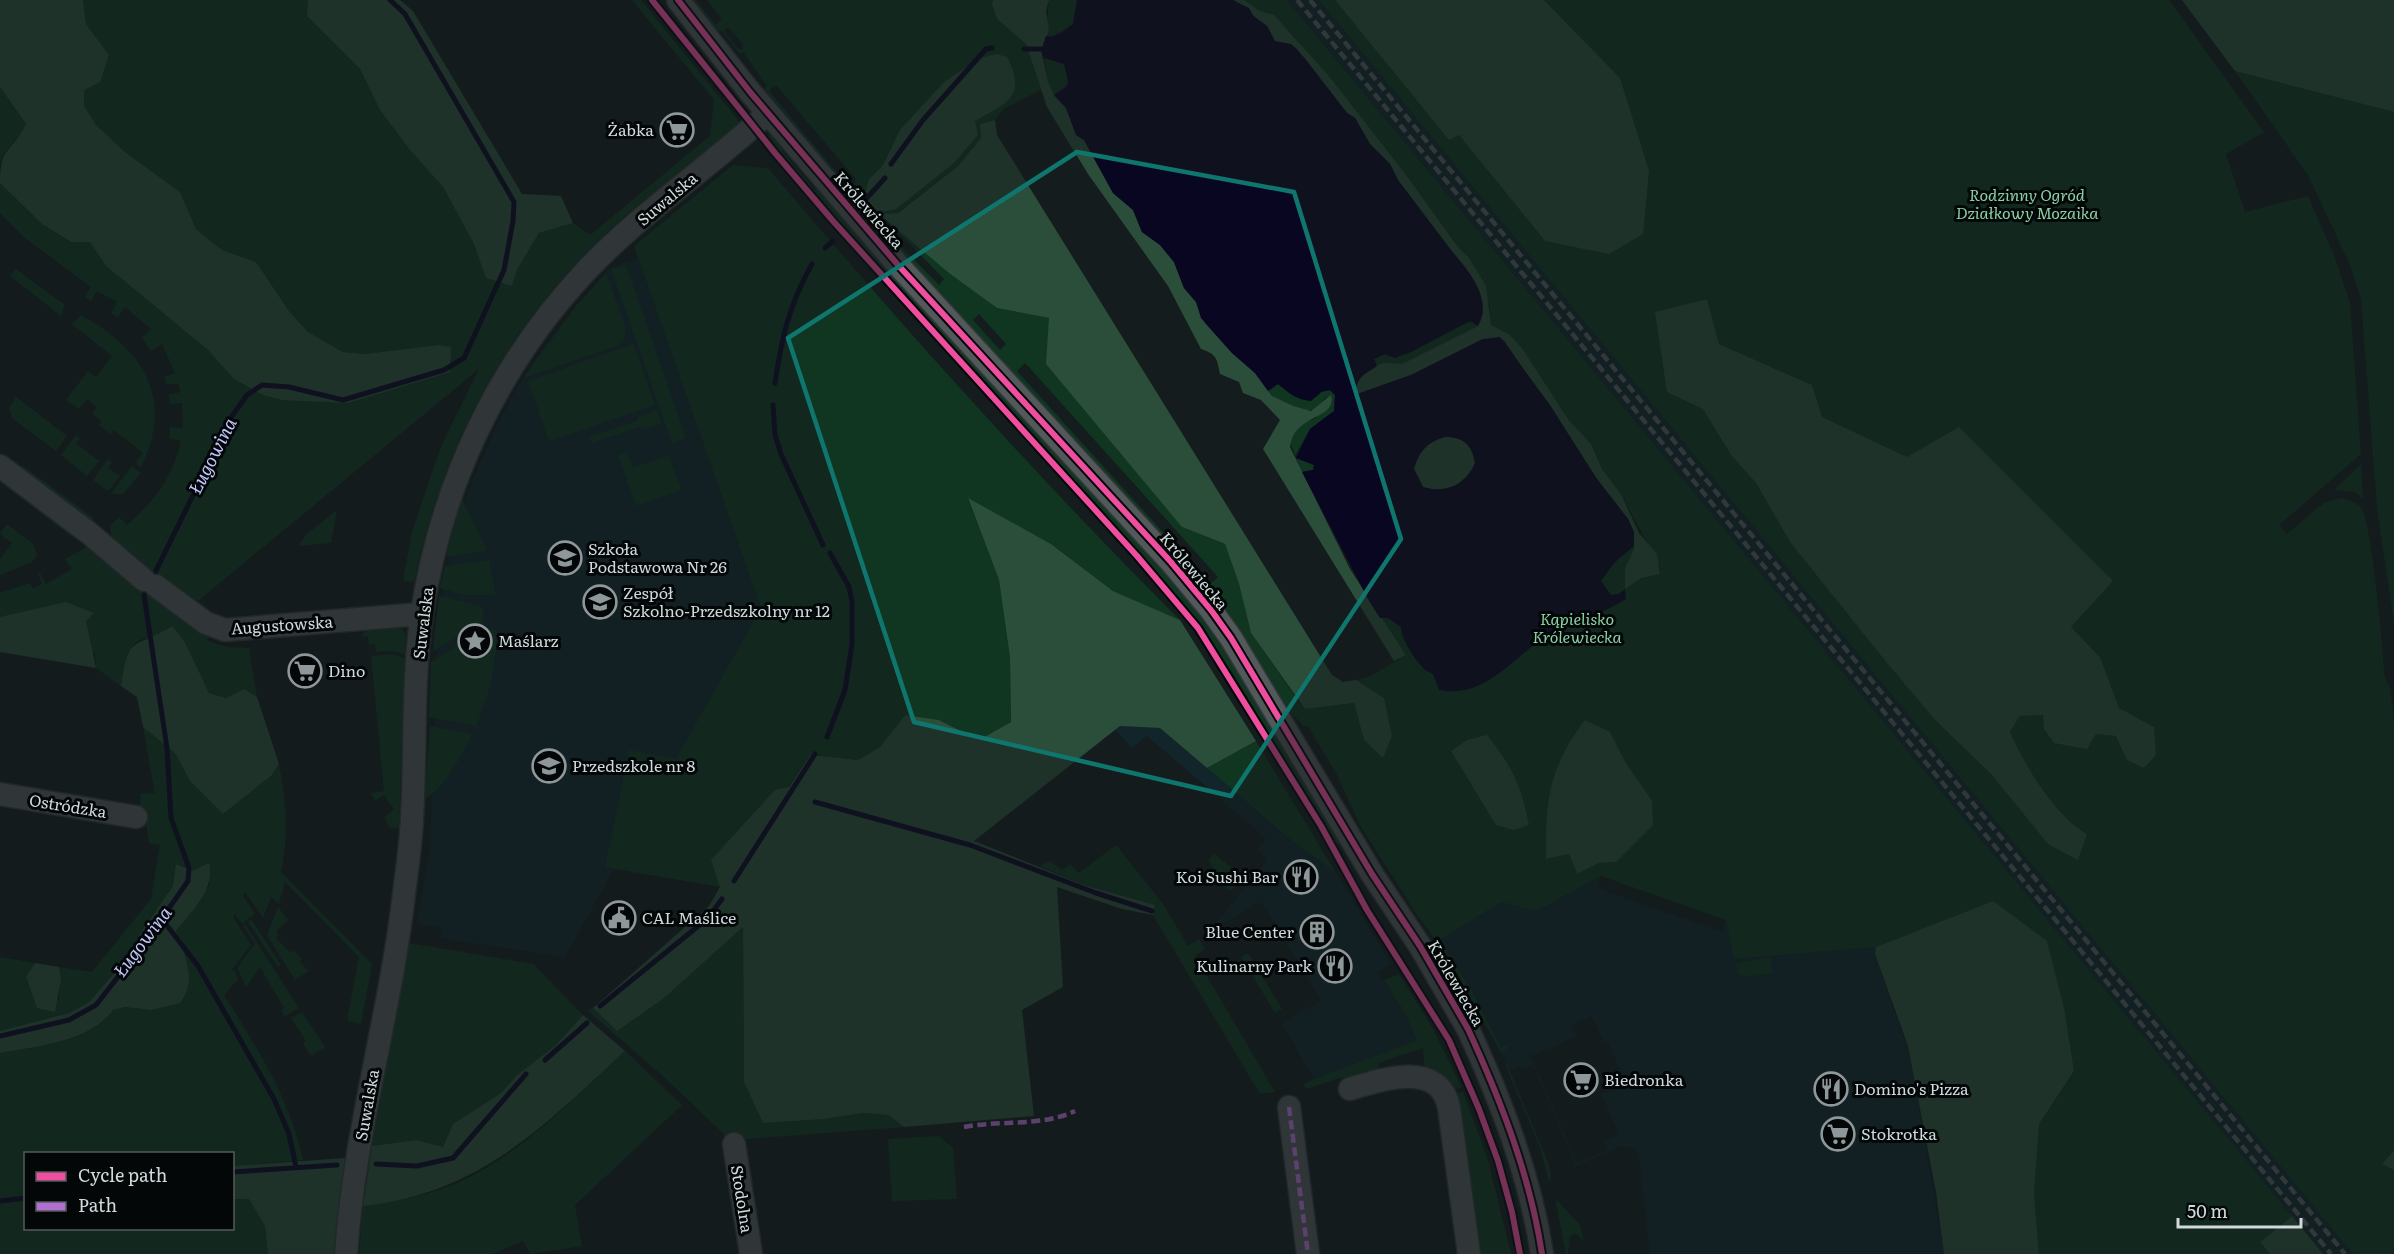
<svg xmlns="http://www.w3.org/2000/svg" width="2394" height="1254" font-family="Literata,serif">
<rect width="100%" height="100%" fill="#141c1e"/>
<path fill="#11252b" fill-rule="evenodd" d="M1287 0H1319L2353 1254H2323Z
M638 258 761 608 753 622 720 887 614 869 565 957 440 938 441 928 417 923 430 851 438 618 455 531 472 482 495 430 515 391 543 349 576 306 610 268Z
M1120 726 1160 728 1286 836 1336 873 1391 964 1378 972 1405 1013 1417 1040 1314 1079 1282 1024 1321 1000 1264 904 1258 903 1209 932 1207 928 1219 920 1268 859 1257 849 1266 838 1147 736 1132 748 1115 730Z
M1601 876 1597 888 1722 932 1726 920 1735 959 1876 947 1875 954 1911 1059 1944 1254H1650L1638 1149 1621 1146 1576 1166 1533 1065 1522 1070 1520 1066 1510 1070 1501 1053 1507 1049 1506 1045 1501 1047 1472 989 1440 940 1501 902 1537 911ZM1592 1016 1604 1042 1608 1041 1620 1070 1617 1072 1623 1089 1601 1093 1619 1135 1604 1141 1607 1150 1577 1163 1531 1056 1576 1037 1571 1025Z"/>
<path fill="#103521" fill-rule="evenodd" d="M83 0H308L307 16 360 69 380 110 410 150 443 187 473 242 486 278 512 286 517 270 539 233 573 223 590 235 710 136 714 100 632 0H641L738 120V125C690 164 638 201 594 245 500 336 440 454 414 582L403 581 412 532 432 472 444 440 479 369 198 601 181 590 176 591 162 576 145 570 112 539 110 526 119 517 127 525C154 502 173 477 181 441L169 438 170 427 183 428 182 403 170 404 169 395 180 392 178 383 167 385 164 377 175 373 162 344 151 351 142 338 151 329 125 307 118 317 111 313 117 302 97 291 91 301 85 297 91 287 25 238 0 213V183L42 224 70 242H90L106 266 208 350 244 386 449 372 451 348 438 345 365 354 343 352 308 332 289 311 256 262 222 250 196 229 180 192 125 152 96 125 84 106V90L109 56 86 24Z
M691 0H696L716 25 722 19 707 0H993L992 4 997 19 1026 44 1041 90 1003 109 995 120 980 124 981 138 958 166 897 213 880 215 997 308 1049 318 1182 527 1225 544 1239 584 1251 633 1304 709 1354 703 1364 740 1384 698 1356 680 1371 676 1406 655 1380 618H1388L1401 627 1402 637 1425 671 1614 563 1631 546 1634 548 1627 562 1626 589 1642 578 1660 574V567L1621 494 1602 469 1591 444 1568 419 1522 348 1510 335 1491 326 1489 303 1458 247 1404 172 1298 41 1274 16 1260 11 1244 0H1287L2292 1216 2260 1242 2270 1254H2039L2034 1194 2039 1124 2074 1071 1993 901 1876 947 1734 959 1726 920 1601 876 1537 911 1501 902 1440 940 1471 989 1501 1047 1507 1045V1049L1501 1053 1448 957 1417 915 1360 825 1336 773 1308 726 1305 727 1275 697 763 90 767 86 743 52 740 54 721 30 717 32ZM728 27 743 44 742 49H738L724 31ZM776 85 856 179 852 191 770 92 771 88ZM997 108 869 179 883 165 900 130 918 111ZM887 221 944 279 939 285 882 227ZM979 314 1006 344 1000 350 973 320ZM1025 363 1218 577 1210 584 1017 371ZM1610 732 1626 763 1616 862 1599 863 1577 874 1569 854 1547 859Z
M1049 0H1077L1073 24 1050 38 1046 36Z
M1319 0H1335L1449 140 1459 135 1545 241 1620 78 1544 0H2169L2264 132 2226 154 2245 212 2308 196 2334 255 2350 303 2361 454 2279 525 2287 534 2325 502 2343 498C2348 500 2356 503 2360 506 2372 518 2383 653 2385 678L2390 687 2394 723V1150L2382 1164 2394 1170V1254H2353ZM1707 299 1719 344 1812 385 1821 417 1907 457 2113 581 2071 627 2100 657 2119 708 2154 727 2116 736 2096 734 2043 715 2020 716 2010 732C2027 768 2052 814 2087 834L2048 843 1991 774 1935 720 1790 542 1756 483 1731 455 1703 409 1655 312Z
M1044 58 1064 64C1071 80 1069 88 1054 95L1048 81Z
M2235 71 2394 112V623L2377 508 2361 299 2350 265 2308 175Z
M0 87 26 124C19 139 5 148 0 162Z
M764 134 775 137 782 145V151L815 190 818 188 1188 598 1225 648 1342 842 1336 845 1233 674 1182 601 872 260Z
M733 165 768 168C899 323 1036 476 1180 620L1113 591 1051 544 968 499 999 580 1010 658 1011 722 979 740 939 720 905 715 880 747 858 760 810 755 720 887 605 867 629 750 676 759 761 608 634 246Z
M626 265 686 438 672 443 611 269Z
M16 269 65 305 61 316 10 276Z
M606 273 625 326 626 337 617 346 523 378 576 306Z
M81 315C143 349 175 398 141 467L135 463 143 453 114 430 111 434 99 425 102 421 92 414 97 407 87 399 79 409 66 400 88 371 96 377 112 356 72 324Z
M1470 321 1478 326 1404 363C1394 366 1387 362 1377 366L1374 359 1385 354 1395 358Z
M633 344 655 405 549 441 528 381Z
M1278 384 1285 389 1317 397 1321 392 1330 390 1335 395 1334 411 1310 429 1296 454V458L1314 465 1313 470 1302 472 1290 442 1300 424 1316 418 1328 395 1316 409C1302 414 1276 403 1268 391Z
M16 397 67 436 56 451 12 418 9 408Z
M658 410 662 423 641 430 640 427 592 443 589 437 638 420 637 417Z
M76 435 80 438 76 443 99 461 87 476 61 455Z
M627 452 633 468 669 455 681 490 636 506 618 455Z
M108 459 112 462 108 468 120 476 108 491 93 480Z
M2361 464 2363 499 2355 492 2334 490Z
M22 465 95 519 89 521 18 469Z
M132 466 141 473 123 494H111Z
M9 482 70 530 71 536 5 486Z
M462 498 487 551 446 557Z
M337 510 331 543 298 546 307 534Z
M7 524 33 544 37 555 32 562 0 575V559L12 543 0 534Z
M88 546 210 632 207 641 228 647 249 648 257 697 244 689 226 698 209 693 185 642C136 631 128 638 121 686L96 668 95 653 0 617V593L30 583 33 589 42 584 38 574 40 573 46 584 72 569 65 559Z
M489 560 496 595H464L440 588 445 566Z
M439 596 483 607V622L433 651Z
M400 627 406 634 405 654 391 651 376 652 375 644 369 645 368 636H361L367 630Z
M484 630H497C497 663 489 696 476 726L429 717 431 662Z
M390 654 405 658 399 828H390L384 817 394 809 384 795 375 801 371 793 384 791 371 656Z
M430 726 472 734C466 749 441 794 425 798Z
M143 727 177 754 190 781 223 814 272 775 279 764C286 799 289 837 281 872L372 964 361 1024 347 1021 359 957 285 882 279 904 271 897 263 918 245 892 243 896 255 914 242 924 235 914 233 917 251 945 232 970 235 971 238 979 224 995C257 1048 290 1098 303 1160L233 1166 232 1154H26V1228H232L233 1199H249L265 1226 268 1254H0V1053C37 1046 90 1044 113 1010L125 1007 151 1010 189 969 176 931 200 902 210 883 177 864 173 886 141 932 129 956 89 1002 69 1013 0 1031V957L35 963 26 978 37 1008 59 1000V967L92 972 151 899 160 845 149 843 145 814 139 812 141 793 155 794Z
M1256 741 1336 873 1286 836 1207 768Z
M1116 845 1163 904 1188 946 1199 939 1205 949 1195 956 1275 1092 1260 1094 1153 915 1154 905 1084 885 1040 866 1050 861 1062 870 1070 864 1079 873Z
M1215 854 1242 877 1231 891 1225 887 1208 860Z
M278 907 288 920 276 932 279 935 276 938 291 953 294 951 302 959 300 962 309 971 295 980 267 935Z
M251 919 281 965 278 967 248 922Z
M245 924 299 1008 285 1016 281 1010 284 1008 260 967 246 987 237 968 255 943 243 926Z
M743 927 744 1082 763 1123 824 1119 863 1113 888 1115 904 1127 733 1140 726 1136 663 1076 588 1011 593 1008 617 1031 663 999Z
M409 943 533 964 583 1015 556 1045 516 1076 501 1093 453 1124 443 1147 416 1140 372 1146Z
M1248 953 1282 1009 1275 1013 1241 957Z
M1770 957 1773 973 1747 977 1738 974 1736 964Z
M1399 974 1433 1029 1462 1088 1451 1090 1425 1072 1423 1048 1378 1063 1380 1072 1336 1079 1307 1089 1303 1085 1314 1079 1417 1040 1405 1013 1384 980Z
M302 1012 325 1047 311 1056 303 1044 306 1041 291 1018Z
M625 1051 682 1105 575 1205 582 1246 530 1254 523 1241 492 1254H359L363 1206C388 1202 415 1198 439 1190 510 1166 571 1101 625 1051Z
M1506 1062 1549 1165 1551 1179 1549 1181 1540 1147 1505 1064Z
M1463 1092 1488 1160 1511 1254H1475L1453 1093Z
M939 1136 953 1148 957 1199 892 1201 888 1139Z
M1555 1198 1580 1225 1584 1241 1575 1233 1570 1237 1568 1254H1566Z"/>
<path fill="#2a4e39" d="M0 0H83L86 24 109 55 100 82 84 90V106L96 125 125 152 180 192 196 229 222 250 256 262 289 311 308 332 343 352 365 354 438 345 451 347 450 372 348 403 282 400 263 395 234 379 208 350 106 266 90 242H71L42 224 0 183C0 145 11 154 26 124L0 87Z
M308 0H400L413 11 522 194 561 196 573 223 539 233 517 270 512 286 486 278 473 242 443 187 410 150 380 110 360 69 307 16Z
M993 0H1049L1046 11 1049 30 1041 51 1048 81 1054 95 1066 108 1076 135 1084 140 1113 193 1133 210 1142 232 1160 245 1174 262 1184 288 1196 302 1205 323 1232 353 1255 373 1272 396 1293 406 1311 411 1331 395C1338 420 1294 413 1290 447L1350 569 1406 655 1394 661 1263 449 1280 420 1261 400 1243 393 1239 382 1220 374C1217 359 1217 354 1201 349L1168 286 1088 174 1047 107 1026 44 997 19 992 4Z
M1233 0H1244L1260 11 1274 15 1328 75 1404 172 1458 247 1469 258 1486 286 1491 325 1510 335 1522 348 1568 419 1591 444 1602 469 1621 494 1639 533 1657 554 1660 574 1642 578 1625 589V568L1634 548V532L1628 519 1597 479 1504 340 1483 339 1411 375 1357 394C1353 380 1370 366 1384 363 1391 362 1396 365 1404 363L1478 326 1483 313 1482 301 1454 254 1398 180 1390 164 1370 144 1355 118 1347 113 1304 57 1275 41 1267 26Z
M1335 0H1544L1620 78 1649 171 1643 234 1609 254 1545 241 1459 135 1449 140Z
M2182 0H2394V112L2235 71Z
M997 54 1007 57C1028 97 1006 103 975 121L978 135 954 163 896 209 877 213 864 196 869 179 883 165 900 130 944 82 980 58Z
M995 120 997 135 1332 675 1343 682 1356 680 1384 698 1392 736 1383 758 1364 740 1354 703 1305 709 1251 633 1239 584 1225 544 1182 527 1046 364 1049 318 997 308 949 273 879 214 898 213 958 166 981 138 980 124Z
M1707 299 1719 344 1812 385 1822 417 1907 457 1959 427 2113 581 2071 627 2100 657 2119 708 2154 727 2156 755 2144 768 2127 760 2116 736 2096 734 2087 749 2054 743 2044 729 2043 715 2020 716 2010 732C2026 767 2054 815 2087 834L2078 860 2048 844 1991 774 1935 720 1887 663 1790 542 1756 483 1731 455 1703 409 1667 392 1655 312Z
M1445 437C1463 437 1472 444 1475 463 1466 485 1445 494 1423 487L1414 469C1419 452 1427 442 1445 437Z
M968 498 1051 544 1113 591 1180 620 1256 741 1207 768 1160 728 1120 726 974 841 1084 885 1155 905 1153 915 1122 909 1057 887 1063 987 1022 1010 1034 1116 904 1127 888 1115 863 1113 824 1119 763 1123 744 1082 743 927 663 999 617 1031 593 1008 709 906 720 887 711 860 775 790 789 787 810 755 858 760 880 747 905 715 939 720 979 740 1011 722 1010 658 999 580Z
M66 602 94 613 86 621 96 668 0 652V617Z
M172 626 185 642 209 693 226 698 244 689 257 697 279 764 272 775 223 814 190 781 176 754 143 727 137 697 121 686C129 632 133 651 172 626Z
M1585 720 1610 732 1626 763 1652 801 1653 825 1616 862 1599 863 1577 874 1569 854 1546 859C1545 801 1549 767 1585 720Z
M1487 735C1513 767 1521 786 1529 825L1514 830 1496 825 1451 751 1467 740Z
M209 863C215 891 192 911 176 931 185 958 198 978 180 1003L151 1010 125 1007 113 1010C89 1043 37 1046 0 1053V1031L69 1013 89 1002 129 956 141 932 173 886 176 864 193 871Z
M1993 901 2047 941 2064 1008 2074 1071 2039 1124 2034 1194 2039 1254H1944L1936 1192 1908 1046 1875 954 1876 947Z
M35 963 59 967 61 979 55 1012 37 1008 26 977Z
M583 1015 625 1051C543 1127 480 1193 363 1206L372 1146 416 1140 443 1147 453 1124 501 1093 516 1076 556 1045Z
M2394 1150V1170L2382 1164Z
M346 1158 334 1254H268L265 1226 249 1199H233L232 1166Z
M2292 1216 2323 1254H2270L2260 1242Z"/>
<path fill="#090622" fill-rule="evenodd" d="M1077 0H1233L1249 8 1254 17 1267 26 1275 41 1291 44 1297 49 1347 113 1355 118 1370 144 1390 164 1398 180 1450 249C1467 269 1494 298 1478 326L1470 321 1411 352 1395 358 1385 354 1374 359 1377 366C1366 374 1353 378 1357 394L1411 375 1483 339 1500 337 1550 405 1597 479 1628 519 1634 532V546L1614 563 1601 581 1611 595 1619 594 1625 589 1626 599C1601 615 1579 619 1555 631 1516 651 1489 700 1439 690L1433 674C1419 669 1403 643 1401 627L1388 618H1380L1369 601 1302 472 1313 470 1314 465 1296 458 1310 429 1334 411 1335 395 1330 390 1321 392 1311 401C1296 400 1289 393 1278 384L1268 391 1255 373 1232 353 1201 318 1196 302 1184 288 1174 262 1160 245 1142 232 1133 210 1113 193 1084 140 1076 135 1066 108 1054 95 1069 85 1064 64 1044 58 1041 51 1046 36C1056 39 1066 30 1073 24ZM1445 437C1463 437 1472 444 1475 463 1466 485 1445 494 1423 487L1414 469C1419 451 1427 442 1445 437Z"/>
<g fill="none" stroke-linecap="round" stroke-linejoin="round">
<path stroke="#090622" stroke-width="5" d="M1024 49H1041
M891 164 923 120 986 49 992 48
M865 200 885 178
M825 248 833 241
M775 383C782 337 789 305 812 264
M773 405 775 435 781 454 823 545
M827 737 845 690 852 644V602L849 587 830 553
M815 802 970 845 1096 893 1152 911
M734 881 815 754
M162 919 198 966 274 1099 289 1134 296 1167
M600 1006 707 919 722 899
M0 1036 69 1020 96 1005 149 937 188 881 189 868 171 818 167 748 144 595 232 416 247 395 262 385 289 387 343 400 444 370 464 358 504 270 513 221 514 202 405 14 390 0
M545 1060 587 1023
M376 1164 417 1166 453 1158 526 1074
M232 1172 337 1165
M0 1201 26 1198"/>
<defs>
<path id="minor" d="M678 0 750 92 898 265 1171 562 1211 610 1231 638 1372 874 1420 946 1468 1029C1501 1101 1530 1175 1542 1254
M0 466 89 533 144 580
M156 586 206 623 225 630 421 614
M0 794 136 817
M1350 1089C1383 1079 1440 1060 1449 1108L1469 1254
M1289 1107 1308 1254
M734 1144 751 1254
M346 1254C354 1133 390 1015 404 894 407 869 411 843 412 818 416 750 412 681 422 613 441 486 497 366 585 272 640 213 709 168 768 113"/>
</defs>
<use href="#minor" stroke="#323839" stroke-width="25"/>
<use href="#minor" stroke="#53585a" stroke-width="22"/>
<path stroke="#555c5e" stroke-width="4.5" stroke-dasharray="9 4.5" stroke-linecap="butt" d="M1297 0 2331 1254
M1310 0 2345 1254"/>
<path stroke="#b36fd0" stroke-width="4.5" stroke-dasharray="9 4.5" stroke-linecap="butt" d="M1289 1107 1308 1254
M964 1127C1000 1120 1041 1127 1075 1111"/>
<defs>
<path id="cycleway" d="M652 0 775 153 833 221 1137 556 1198 628 1321 826 1367 910 1449 1040 1479 1109 1498 1161 1512 1212 1520 1254
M678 0 750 92 898 265 1171 562 1211 610 1231 638 1372 874 1420 946 1468 1029C1501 1101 1530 1175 1542 1254"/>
</defs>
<use href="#cycleway" stroke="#030708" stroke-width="10"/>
<use href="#cycleway" stroke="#ef4d9e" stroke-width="6"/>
</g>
<path d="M0 0H2394V1254H0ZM1077 152 1294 192 1401 539 1231 796 914 722 788 338Z" fill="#141c1e" fill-opacity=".55" fill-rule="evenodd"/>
<path fill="none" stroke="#0f766e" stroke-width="4.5" stroke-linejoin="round" d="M1077 152 1294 192 1401 539 1231 796 914 722 788 338Z"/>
<defs>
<symbol id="supermarket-ring" viewBox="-11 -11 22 22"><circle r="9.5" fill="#030708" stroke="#8e9799" stroke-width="1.5"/><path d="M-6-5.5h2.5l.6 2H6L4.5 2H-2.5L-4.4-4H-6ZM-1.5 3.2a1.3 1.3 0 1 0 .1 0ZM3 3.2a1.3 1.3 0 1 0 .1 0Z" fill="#8e9799"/></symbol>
<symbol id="school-ring" viewBox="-11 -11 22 22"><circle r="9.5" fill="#030708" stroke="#8e9799" stroke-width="1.5"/><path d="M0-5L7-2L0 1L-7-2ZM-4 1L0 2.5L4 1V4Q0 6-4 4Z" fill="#8e9799"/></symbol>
<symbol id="sight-ring" viewBox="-11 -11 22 22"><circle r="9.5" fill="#030708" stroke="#8e9799" stroke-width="1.5"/><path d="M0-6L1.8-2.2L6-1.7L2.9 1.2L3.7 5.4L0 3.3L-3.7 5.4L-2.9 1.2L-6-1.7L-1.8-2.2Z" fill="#8e9799"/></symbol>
<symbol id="restaurant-ring" viewBox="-11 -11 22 22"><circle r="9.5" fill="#030708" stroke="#8e9799" stroke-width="1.5"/><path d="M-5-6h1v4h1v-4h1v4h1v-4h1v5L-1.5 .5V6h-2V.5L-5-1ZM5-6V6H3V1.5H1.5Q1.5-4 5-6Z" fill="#8e9799"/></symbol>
<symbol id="civic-ring" viewBox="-11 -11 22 22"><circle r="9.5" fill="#030708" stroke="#8e9799" stroke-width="1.5"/><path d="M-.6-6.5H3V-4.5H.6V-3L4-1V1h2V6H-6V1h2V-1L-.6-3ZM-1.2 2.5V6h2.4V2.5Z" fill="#8e9799"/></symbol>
<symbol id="building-ring" viewBox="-11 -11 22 22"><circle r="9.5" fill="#030708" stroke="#8e9799" stroke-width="1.5"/><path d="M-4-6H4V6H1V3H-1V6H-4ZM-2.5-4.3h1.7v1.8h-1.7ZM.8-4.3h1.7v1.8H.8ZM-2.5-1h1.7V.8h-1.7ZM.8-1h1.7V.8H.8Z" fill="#8e9799"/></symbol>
</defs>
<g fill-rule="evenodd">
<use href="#supermarket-ring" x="658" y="111" width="38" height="38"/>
<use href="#school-ring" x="546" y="539" width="38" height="38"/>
<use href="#school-ring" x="581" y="583" width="38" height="38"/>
<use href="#sight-ring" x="456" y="622" width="38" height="38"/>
<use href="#supermarket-ring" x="286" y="652" width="38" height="38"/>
<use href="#school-ring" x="530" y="747" width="38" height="38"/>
<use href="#restaurant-ring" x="1282" y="858" width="38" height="38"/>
<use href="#civic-ring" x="600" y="899" width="38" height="38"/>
<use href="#building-ring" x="1298" y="913" width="38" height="38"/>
<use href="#restaurant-ring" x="1316" y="947" width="38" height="38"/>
<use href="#supermarket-ring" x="1562" y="1061" width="38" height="38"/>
<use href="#restaurant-ring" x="1812" y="1070" width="38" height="38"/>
<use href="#supermarket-ring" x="1819" y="1115" width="38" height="38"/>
</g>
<g text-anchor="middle" stroke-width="6" stroke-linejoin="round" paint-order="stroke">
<g font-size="16" fill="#d0d9db" stroke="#030708" text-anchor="start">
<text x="654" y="136" text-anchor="end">Żabka</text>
<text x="588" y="555">Szkoła<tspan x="588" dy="18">Podstawowa Nr 26</tspan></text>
<text x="623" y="599">Zespół<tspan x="623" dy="18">Szkolno-Przedszkolny nr 12</tspan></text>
<text x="498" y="647">Maślarz</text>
<text x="328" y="677">Dino</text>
<text x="572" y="772">Przedszkole nr 8</text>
<text x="1278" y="883" text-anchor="end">Koi Sushi Bar</text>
<text x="642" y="924">CAL Maślice</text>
<text x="1294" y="938" text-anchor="end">Blue Center</text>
<text x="1312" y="972" text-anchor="end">Kulinarny Park</text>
<text x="1604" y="1086">Biedronka</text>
<text x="1854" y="1095">Domino's Pizza</text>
<text x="1861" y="1140">Stokrotka</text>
</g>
<g font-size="16" font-style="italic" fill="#8cd1a4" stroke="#030708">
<text x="2027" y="201">Rodzinny Ogród<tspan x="2027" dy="18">Działkowy Mozaika</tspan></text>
<text x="1577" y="625">Kąpielisko<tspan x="1577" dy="18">Królewiecka</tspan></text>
</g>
<g font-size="16" fill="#d0d9db" stroke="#030708">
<text transform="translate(667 199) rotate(-40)" y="6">Suwalska</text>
<text transform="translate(869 210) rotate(49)" y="6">Królewiecka</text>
<text transform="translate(1194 571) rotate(50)" y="6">Królewiecka</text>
<text transform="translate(423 623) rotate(-83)" y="6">Suwalska</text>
<text transform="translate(282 625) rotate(-4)" y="6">Augustowska</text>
<text transform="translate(68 806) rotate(9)" y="6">Ostródzka</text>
<text transform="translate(1456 983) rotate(60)" y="6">Królewiecka</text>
<text transform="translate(367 1105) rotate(-80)" y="6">Suwalska</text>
<text transform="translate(742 1199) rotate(81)" y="6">Stodolna</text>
</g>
<g font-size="18" font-style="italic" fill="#c3c6fb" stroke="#030708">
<text transform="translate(213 456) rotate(-63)" y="6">Ługowina</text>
<text transform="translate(143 942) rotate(-53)" y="6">Ługowina</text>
</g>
</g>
<rect x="24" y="1152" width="210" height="78" fill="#030708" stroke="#555b5c" stroke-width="1.5"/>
<rect x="36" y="1172" width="30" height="9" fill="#ef4d9e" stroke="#555b5c" stroke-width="1.5"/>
<text x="78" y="1182" font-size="18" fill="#d0d9db">Cycle path</text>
<rect x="36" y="1202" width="30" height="9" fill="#b36fd0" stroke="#555b5c" stroke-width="1.5"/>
<text x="78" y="1212" font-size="18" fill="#d0d9db">Path</text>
<path d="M2178 1218v9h123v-9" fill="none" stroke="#d0d9db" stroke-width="3"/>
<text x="2187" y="1218" font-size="18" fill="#d0d9db" stroke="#030708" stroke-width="4.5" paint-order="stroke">50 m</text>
</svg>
